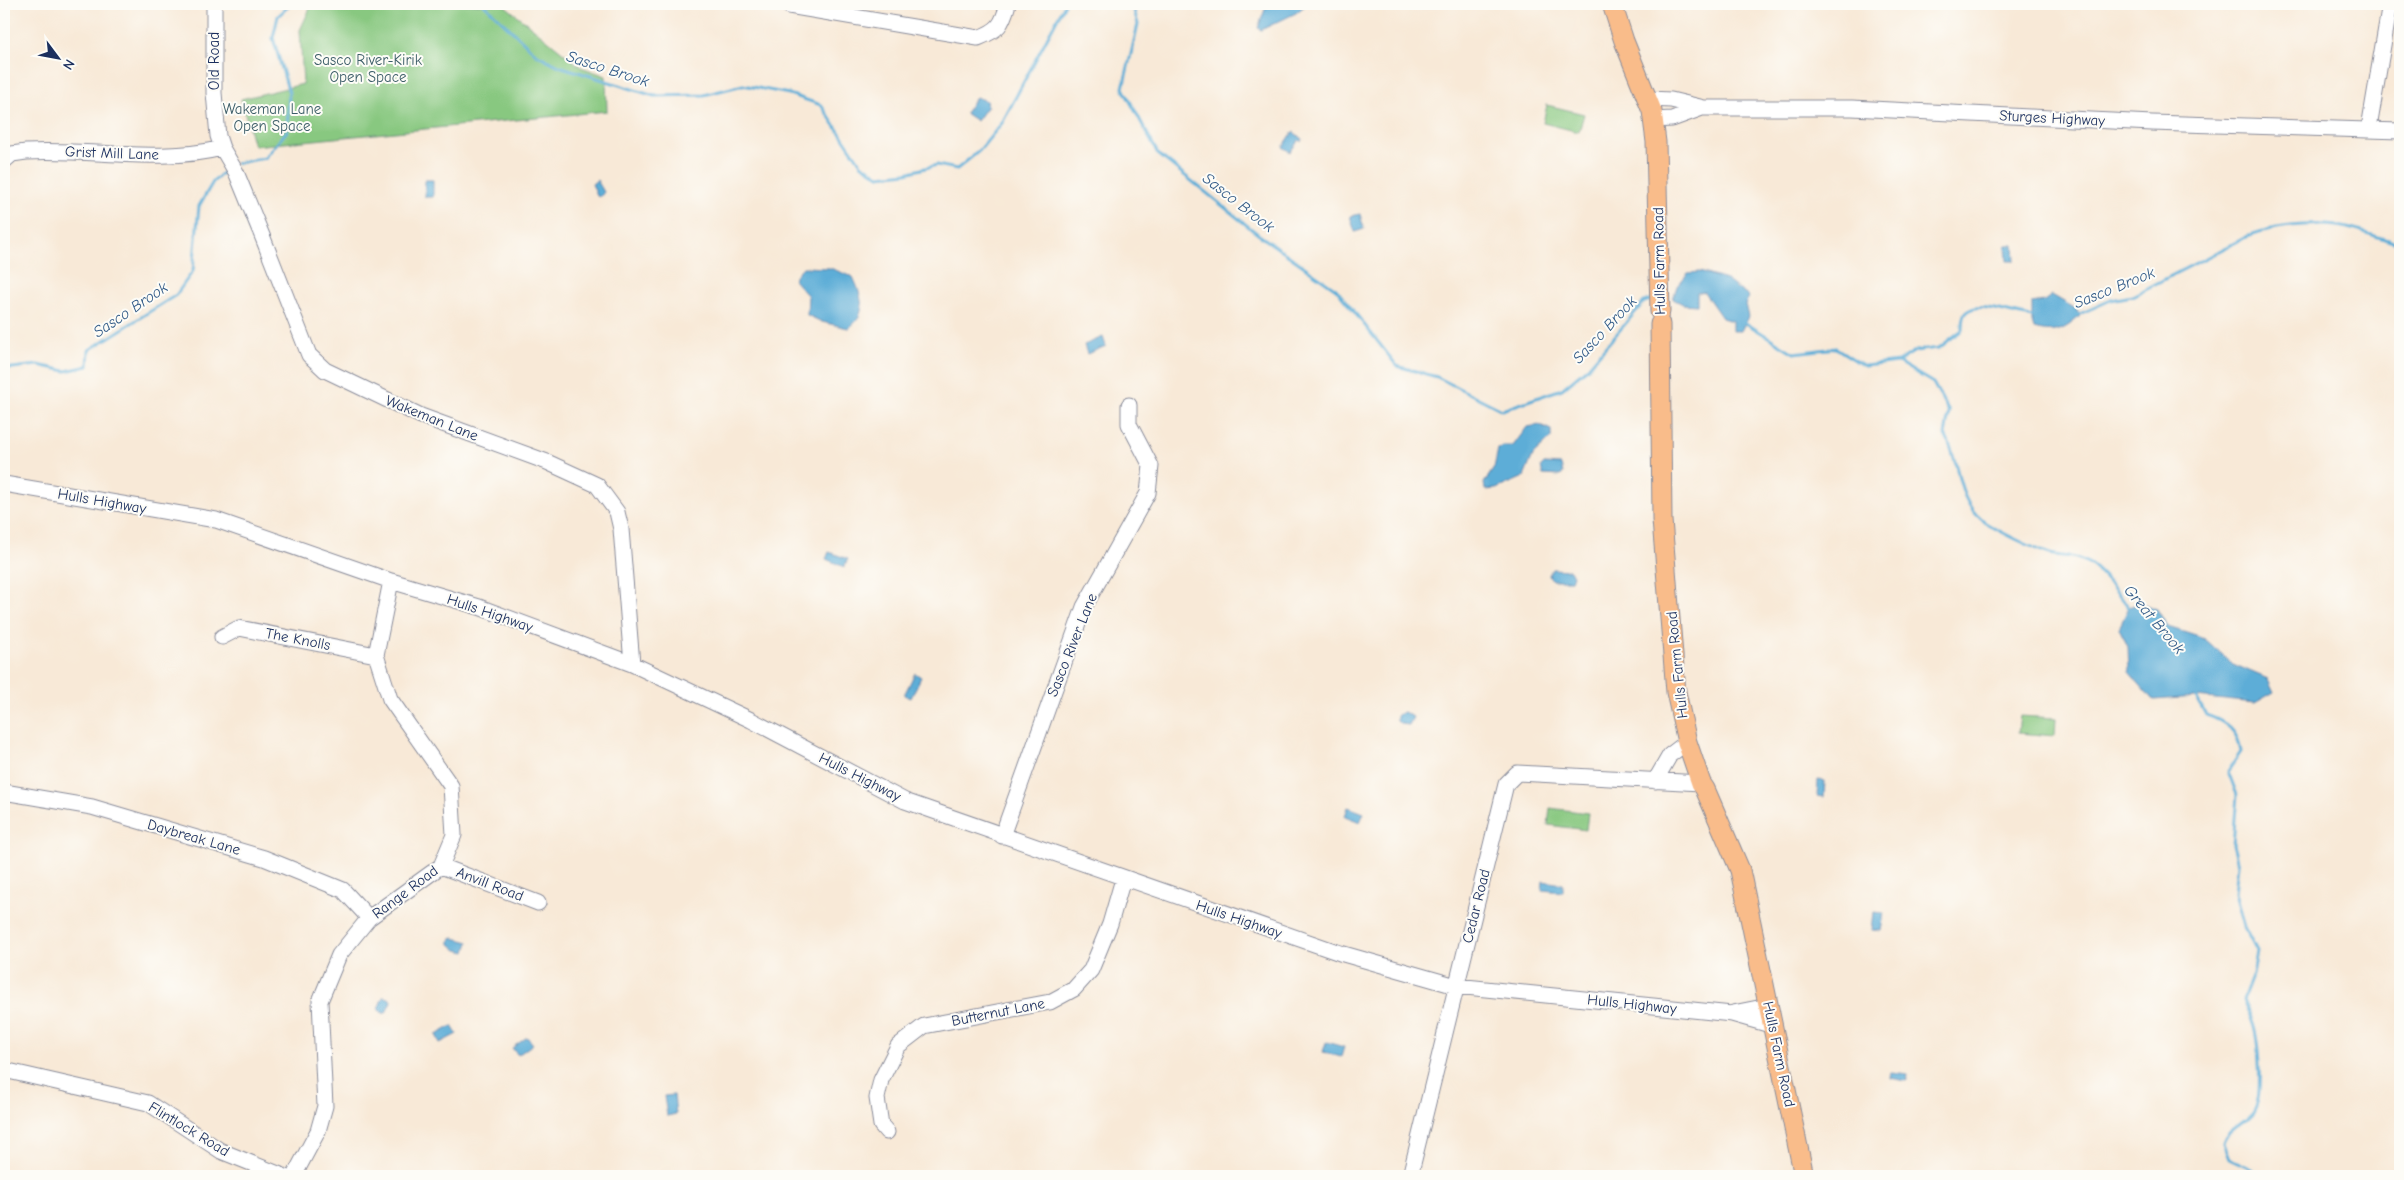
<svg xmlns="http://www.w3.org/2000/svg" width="2404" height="1180" font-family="'Comic Neue',sans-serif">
<rect width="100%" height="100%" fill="#fdfcf7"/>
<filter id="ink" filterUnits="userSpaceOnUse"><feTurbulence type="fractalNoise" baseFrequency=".02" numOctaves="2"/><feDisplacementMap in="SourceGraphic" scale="10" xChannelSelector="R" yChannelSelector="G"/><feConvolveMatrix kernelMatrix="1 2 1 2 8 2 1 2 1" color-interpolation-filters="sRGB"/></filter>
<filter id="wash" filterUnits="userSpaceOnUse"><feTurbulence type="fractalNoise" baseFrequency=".0096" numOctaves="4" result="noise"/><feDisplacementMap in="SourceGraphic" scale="20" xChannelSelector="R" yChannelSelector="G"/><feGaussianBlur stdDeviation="1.12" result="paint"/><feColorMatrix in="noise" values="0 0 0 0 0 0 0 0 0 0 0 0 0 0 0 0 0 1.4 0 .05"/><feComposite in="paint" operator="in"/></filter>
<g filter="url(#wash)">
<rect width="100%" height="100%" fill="#f8e9d7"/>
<path fill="#88c880" stroke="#527c6f" d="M312 4H503L581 67 606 76 607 111 254 146 241 99 303 84 300 30Z
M1547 105 1584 114 1579 132 1543 123Z
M2020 716 2056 718 2055 736 2018 733Z
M1550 808 1588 813 1586 830 1548 825Z"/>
<path fill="#5dadd7" stroke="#3c6e9a" d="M1267 4H1307L1296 13 1261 30 1258 28Z
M976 97 987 101 986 104 988 106 977 121 965 113Z
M1293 132 1303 139 1301 142 1299 140 1290 152 1283 147Z
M425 180H433V197H425Z
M597 180 604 192 600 197 597 196 592 184Z
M1360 214 1364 229 1355 232 1350 216Z
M2006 245H2014L2015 261H2007Z
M803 267 830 268 853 277C862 296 868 316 848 328L822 322 807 315 808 296 794 280 796 274Z
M1700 272 1726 280 1749 297 1745 304 1748 317 1741 331H1732V321L1722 318 1704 292 1697 293V305L1683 304 1673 299 1677 286 1688 273Z
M2052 295 2076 309 2080 316C2065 330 2055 335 2034 329L2032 322V303L2044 301Z
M1103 337 1106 346 1087 354 1084 345Z
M1540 425 1551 430V438L1533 455 1524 477 1496 489 1485 490 1484 483 1494 468 1498 449 1503 446H1513L1527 427Z
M1544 464 1561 465 1563 473 1561 476 1543 475 1541 467Z
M829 552 848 559 844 567 826 559Z
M1552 569 1570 570 1573 576 1571 580H1552L1549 575Z
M2139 604 2157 609 2168 627 2205 639 2233 664 2268 679 2274 692 2255 703 2196 697 2153 700 2129 672 2128 647 2119 628 2129 607Z
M915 673 921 677 911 698 904 695Z
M1404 712 1413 717 1409 725 1400 724 1397 721V715Z
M1818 780 1825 781 1824 797 1817 796Z
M1348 807 1364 813 1360 822 1345 816Z
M1543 881 1563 884V892L1542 890Z
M1874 912 1884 913 1881 931 1872 930Z
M454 938 469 942 466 952 457 950 450 944V940Z
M383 997 389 998 391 1001 386 1013H383L378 1009Z
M452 1026 457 1034 440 1043 436 1035Z
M527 1037 533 1044 518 1055 512 1048Z
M1326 1042 1344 1047 1341 1057 1323 1052Z
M1891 1072 1908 1074 1907 1081 1890 1078Z
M674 1095 676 1114 667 1116 664 1096Z"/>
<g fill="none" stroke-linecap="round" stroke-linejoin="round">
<path stroke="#5dadd7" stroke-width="3" d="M484 4 536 54 559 66 654 96 704 95 743 85 789 94 821 105 861 164 879 176 906 173 937 165 957 169 979 151 1002 123 1065 4
M1132 4 1138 24 1123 88 1158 154 1259 235 1336 289 1397 366 1437 377 1502 410 1562 389 1588 367 1644 302 1654 299
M237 163 265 158 287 131 289 93 273 38 278 16 291 4
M2075 316 2111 300 2132 296 2250 235C2277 226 2308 223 2337 226 2358 229 2380 238 2400 244
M1744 322 1794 353 1836 348 1864 366 1898 362 1915 351 1939 348 1962 330C1962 326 1962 319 1964 315 1974 297 2016 317 2035 317
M1898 362 1933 383 1949 412 1945 435C1961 462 1955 498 1982 520 1991 528 2035 549 2047 553 2060 558 2077 554 2091 565 2106 576 2119 595 2131 610
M4 369 38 365 66 371 88 366 89 350 176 295 193 271 199 206 213 182 229 167
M2195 695 2206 715C2225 721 2239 731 2241 752L2228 771 2237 795 2233 845 2238 864 2235 893 2244 927 2257 952 2253 974 2243 1000C2246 1007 2250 1014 2252 1021 2259 1039 2264 1098 2253 1113 2244 1125 2228 1128 2223 1143L2229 1158 2248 1167 2258 1176"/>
</g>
</g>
<g filter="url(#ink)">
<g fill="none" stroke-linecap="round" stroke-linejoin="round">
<defs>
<path id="minor" d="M214 4V93L218 136 222 148 236 172 263 238 309 355 325 370 421 416 547 462 597 485 617 512 621 529 632 664
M789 6 978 38C999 30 1002 25 1008 4
M1649 99 1671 100 1704 108H1852L2152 123 2400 131
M1653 120 1672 119 1702 108
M2369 128 2390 4
M4 161 12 154 26 152C91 148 159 164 222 148
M4 484 216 520 391 581 479 607 632 664 751 720 905 801 1340 953 1456 986 1732 1014 1774 1026
M222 637 239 628 376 655
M1655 781 1670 755 1687 742
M4 792 92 807 264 858 343 890 369 918
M1002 836 1084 607 1148 493 1151 466 1129 424V405
M441 866 538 903
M1733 1013 1768 1006
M4 1070 148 1103 221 1151 283 1176
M887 1132 881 1125 877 1098 881 1080 898 1046 924 1026 1050 1002 1074 989 1091 970 1110 924 1123 879
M294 1176 318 1131 325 1106 320 1001 339 955 369 918 441 866 454 835 451 786 390 699 376 655 391 581
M1410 1176 1506 784 1517 773 1701 783"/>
<path id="major" d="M1612 4 1624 41 1652 111 1656 142 1660 312
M1660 324 1662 520 1676 692 1687 742 1701 783 1705 789 1740 870 1804 1176"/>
</defs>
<use href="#minor" stroke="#8a8c9a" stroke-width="17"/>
<use href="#major" stroke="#8a8c9a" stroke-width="21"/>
<use href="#minor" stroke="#fff" stroke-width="15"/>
<use href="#major" stroke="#f9bc8a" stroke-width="19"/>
</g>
</g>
<g text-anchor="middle" stroke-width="4" stroke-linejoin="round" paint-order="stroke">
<g font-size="15" fill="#3c5d68" stroke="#fdfcf7">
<text x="368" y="65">Sasco River-Kirik<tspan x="368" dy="17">Open Space</tspan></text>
<text x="272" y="114">Wakeman Lane<tspan x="272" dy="17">Open Space</tspan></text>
</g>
<g font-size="15" fill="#1b2f5e" stroke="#fdfcf7">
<text transform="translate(214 61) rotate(-90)" y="5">Old Road</text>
<text transform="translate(2052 118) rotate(3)" y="5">Sturges Highway</text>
<text transform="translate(112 153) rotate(2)" y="5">Grist Mill Lane</text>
<text transform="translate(1659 261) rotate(-91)" y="5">Hulls Farm Road</text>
<text transform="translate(432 418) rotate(22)" y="5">Wakeman Lane</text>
<text transform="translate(102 501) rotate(10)" y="5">Hulls Highway</text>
<text transform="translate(490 613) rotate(19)" y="5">Hulls Highway</text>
<text transform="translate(298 639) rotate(11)" y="5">The Knolls</text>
<text transform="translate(1072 645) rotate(-68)" y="5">Sasco River Lane</text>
<text transform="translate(1677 665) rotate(-96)" y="5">Hulls Farm Road</text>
<text transform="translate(860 777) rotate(27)" y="5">Hulls Highway</text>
<text transform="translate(194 837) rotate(16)" y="5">Daybreak Lane</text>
<text transform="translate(490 884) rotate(21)" y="5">Anvill Road</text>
<text transform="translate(405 892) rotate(-37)" y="5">Range Road</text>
<text transform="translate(1476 906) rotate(-76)" y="5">Cedar Road</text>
<text transform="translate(1239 919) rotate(19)" y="5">Hulls Highway</text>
<text transform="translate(1632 1004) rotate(6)" y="5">Hulls Highway</text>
<text transform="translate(998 1012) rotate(-11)" y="5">Butternut Lane</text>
<text transform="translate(1779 1054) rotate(78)" y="5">Hulls Farm Road</text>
<text transform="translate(189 1129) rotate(31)" y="5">Flintlock Road</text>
</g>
<g font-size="16" font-style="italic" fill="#325b88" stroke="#fdfcf7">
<text transform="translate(608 68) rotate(18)" y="6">Sasco Brook</text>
<text transform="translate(1239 202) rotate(38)" y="6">Sasco Brook</text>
<text transform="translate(2114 287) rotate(-22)" y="6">Sasco Brook</text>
<text transform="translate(130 309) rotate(-34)" y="6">Sasco Brook</text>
<text transform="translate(1604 329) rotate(-47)" y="6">Sasco Brook</text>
<text transform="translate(2155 619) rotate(50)" y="6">Great Brook</text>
</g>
</g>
<rect width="2404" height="1180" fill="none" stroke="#fdfcf7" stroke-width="20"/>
<g transform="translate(58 58) rotate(122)" stroke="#fdfcf7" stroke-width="4" paint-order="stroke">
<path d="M0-4L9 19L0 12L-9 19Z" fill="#1b2f5e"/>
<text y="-8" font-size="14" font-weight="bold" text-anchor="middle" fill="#1b2f5e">N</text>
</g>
</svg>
